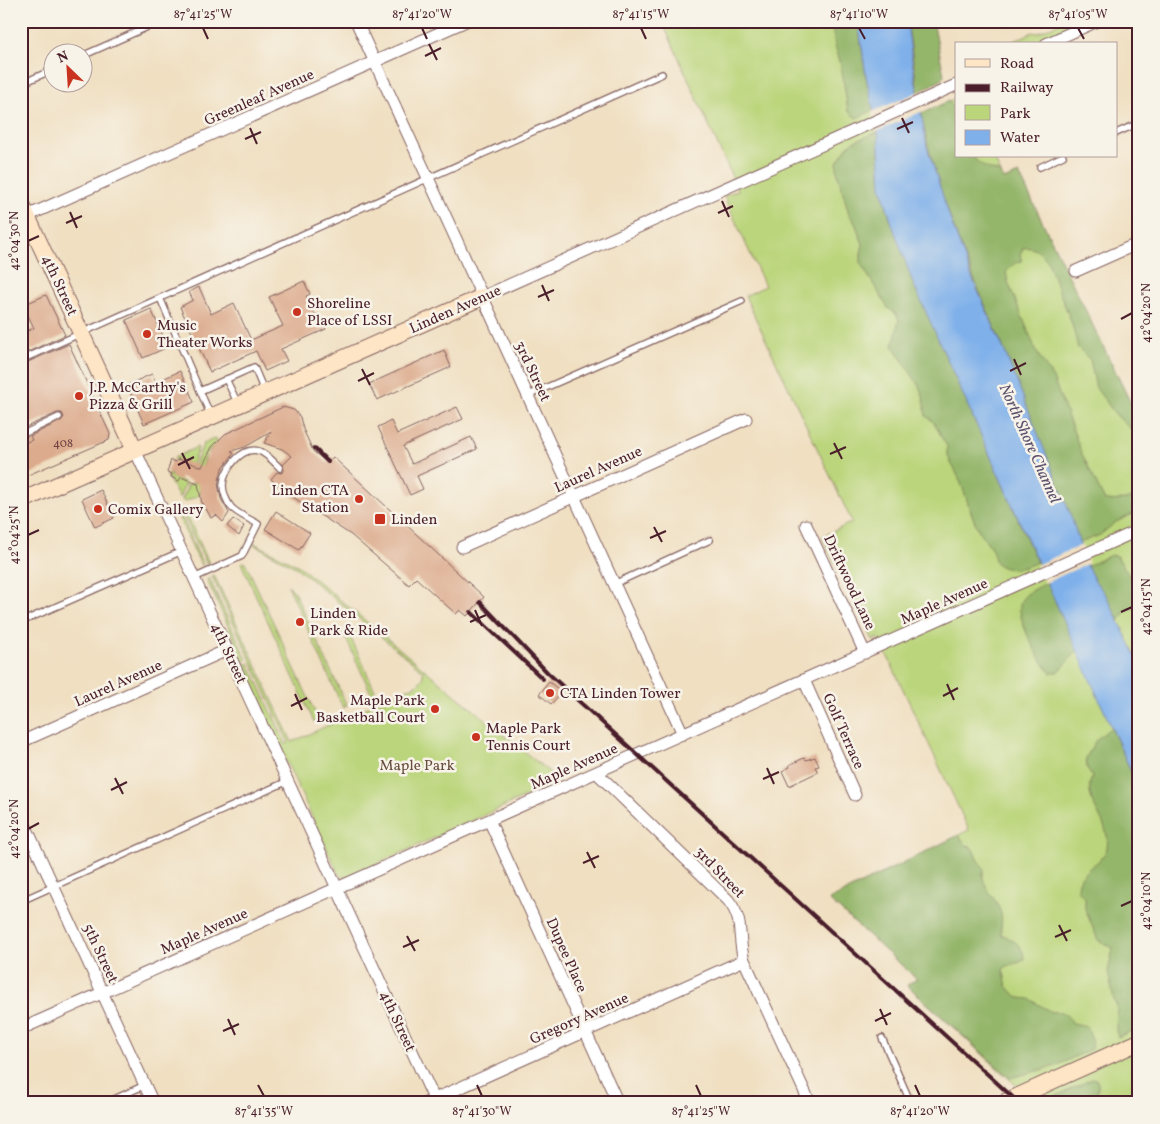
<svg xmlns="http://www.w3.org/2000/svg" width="1160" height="1124" font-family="Vollkorn,serif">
<rect width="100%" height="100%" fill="#f7f3e8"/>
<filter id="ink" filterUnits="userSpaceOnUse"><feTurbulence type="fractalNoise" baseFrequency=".02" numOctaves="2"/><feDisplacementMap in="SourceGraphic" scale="10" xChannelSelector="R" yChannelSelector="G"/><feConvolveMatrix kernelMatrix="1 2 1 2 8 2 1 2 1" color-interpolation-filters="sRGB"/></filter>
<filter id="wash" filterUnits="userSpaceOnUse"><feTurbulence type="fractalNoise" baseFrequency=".0096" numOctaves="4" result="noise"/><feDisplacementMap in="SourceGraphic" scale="20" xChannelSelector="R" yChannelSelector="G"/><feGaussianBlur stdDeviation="1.12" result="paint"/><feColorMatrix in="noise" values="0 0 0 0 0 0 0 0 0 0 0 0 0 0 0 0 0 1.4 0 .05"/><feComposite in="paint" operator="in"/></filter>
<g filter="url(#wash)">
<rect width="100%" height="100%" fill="#f0dfc1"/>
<path fill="#bbd57b" stroke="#827a53" d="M662 21H858L866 76 879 132 956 98V156H993L1004 180 1019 174 1139 420V1103H1039L1018 1087 907 985 917 979 829 900 969 830 879 638 873 640 822 537 852 522 745 296 765 286 724 196 738 190Z
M1064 21H1068L1070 26 1031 44H1007L1033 32 1037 33Z
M216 438 217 441 206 455 200 475 195 466 203 444Z
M197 447 198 449 191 467 187 462 178 459 175 461 174 458Z
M171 474V477L184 482 185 484 179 498 167 476Z
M196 482H199L200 495 184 502 182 500 188 485Z
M184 508 209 563 207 564 181 510Z
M179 511 203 565H201L176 512Z
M254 543 299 566 560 781 348 877H341L338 873 242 666 249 663 286 744 289 743 212 576 214 575 292 742 418 684 423 678V671L297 568 253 544Z
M243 562 246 564 318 719 314 722 241 563Z
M209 578 247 660 240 663 238 658 235 641 207 580Z
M288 585 294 591 347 706 343 708Z
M345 633 351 638 376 693 372 695 344 634Z"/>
<path fill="#94b66b" stroke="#6f6a4b" d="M831 21H858L866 76 874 110 856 118 848 111 841 65 835 45Z
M907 21H933L944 75 941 80 918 92Z
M949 101 956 115V156H973C980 168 989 168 1000 173L1004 180 1019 174 1139 420V438L1136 436 1133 431 1116 415 1096 388 1090 360 1078 348 1072 324 1047 260C1040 252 1034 246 1023 248L1020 255 1022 261 1015 263 1006 272 1008 282 1037 353 1053 378 1082 454 1105 501 1126 500 1139 495V511L1116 522 1100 535 1079 543C1068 507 1053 472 1039 437 1027 408 1016 378 1004 349 971 273 937 196 921 114Z
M878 132 881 186 892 224 914 283 1037 562C1027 567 1012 572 1000 566 993 562 995 556 992 550 989 542 982 538 979 531 968 510 964 483 951 463L947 453V446C938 435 940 425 926 416L923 396 918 384 893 346 899 320 896 314 888 308 861 264V253L863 244 855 223 849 214 837 171V162L847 147 855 141Z
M1111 555 1117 556 1138 590 1137 608 1129 609 1125 612 1119 621 1106 595 1095 581 1087 566Z
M1047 583 1078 651C1067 657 1065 673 1051 673 1040 662 1014 616 1021 601 1026 592 1039 586 1047 583Z
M1109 729H1112L1139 789V1028L1118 1037 1116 1030 1117 1006 1114 1000 1108 972 1113 948 1098 940 1085 909V897L1078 891C1077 867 1103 866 1107 848 1112 822 1081 801 1092 777L1087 768 1086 758 1096 740Z
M959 835 965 844 973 849 977 859 984 869C978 885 998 898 1001 914 1003 920 1000 927 1001 934 1012 939 1025 946 1024 960 1016 965 1010 963 1003 969L1007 986 1013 993 1020 998 1030 999 1051 1012C1063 1010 1066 1014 1073 1023L1086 1026C1090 1034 1093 1040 1091 1049L1056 1066 1010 1078 907 985 917 979 829 900Z
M1092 1079H1096L1098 1083V1089L1094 1103H1042Z"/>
<path fill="#7fb0ea" stroke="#64688a" d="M858 21H907L912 60 927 146 951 221 971 275 1005 352 1070 513 1087 566 1095 581 1106 595 1139 662V789L913 283 892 224 881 186 878 132 866 76Z"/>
<path fill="#f0dfc1" d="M920 91 923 111 876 132 872 112Z
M1082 545 1089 563 1045 583 1036 565Z"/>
<g id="blocks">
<path fill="#dcaa8c" d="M304 281 310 294 306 296 315 315 319 314 326 329 281 349 287 361 265 371 256 351 210 372 180 307 193 300 189 292 199 287 211 314 234 303 251 340 283 326 269 297Z
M46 295 65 335 21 355V334L34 328 23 305Z
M151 309 168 347 143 358 126 320Z
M69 344 110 434 109 440 21 478V444L32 440 30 436 61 421 64 417 62 413H57L26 427 21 417V365Z
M444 350 451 367 377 400 369 384Z
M180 371 194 402 144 424 127 385 152 374 156 382Z
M283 407 294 410 300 417 303 429 313 451 327 463 333 457 484 597 467 616 460 610 456 614 416 578 409 585 351 535 282 490 271 479 277 472 281 473 284 471 283 465 292 456 282 449 264 443 271 432 245 447 231 451 234 453 222 469 218 484 221 499 229 513 223 522 216 515 211 518 203 503 202 504 198 484 181 477 179 481 171 477 172 474 167 472 171 460 176 462 178 459 202 467 212 447 225 434Z
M457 407 463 419 403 446 412 464 471 437 477 449 417 476 423 489 410 495 378 427 391 421 397 434Z
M101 490 114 518 95 527 82 499Z
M276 511 310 533 299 550 265 529Z
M233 519 244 526 239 536 227 526Z
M549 682 562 692 551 704 539 694Z
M815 757 819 766 815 767 818 772 789 786 782 771 790 767 789 765 804 758 806 760Z"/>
</g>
</g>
<g filter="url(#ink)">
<use href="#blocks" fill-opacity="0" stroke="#846260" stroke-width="1"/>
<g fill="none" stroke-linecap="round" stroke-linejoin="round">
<defs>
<path id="lane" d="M82 56 161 21
M21 84 52 70
M1116 133 1139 123
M1040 167 1063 156
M160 298 210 414
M21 360 662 74
M226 379 238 404
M200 391 254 367 264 391
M527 396 742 301
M1138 402 1139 401
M21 435 59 417
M194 578 242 556 258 524C250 519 237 514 231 507 227 502 223 493 223 485 224 470 241 446 259 451 267 454 274 462 280 468
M614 584 710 540
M21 622 182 551
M21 901 288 781
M882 1038 911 1103
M106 1103 145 1085"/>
<path id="street" d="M356 21 683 734
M1046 44 1097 21
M27 216 466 21
M1076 271 1139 243
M482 297 956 85
M135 450 436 1103
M806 525 865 653
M462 547 746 419
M804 680 855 795
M21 742 227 650
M597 773 728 900C745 921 737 936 744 960L810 1103
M21 816 153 1103
M489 820 618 1103
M21 1029 1139 530
M426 1103 744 960"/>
<path id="secondary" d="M21 203 135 450
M21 501 482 297
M1003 1103 1139 1042"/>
</defs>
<use href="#lane" stroke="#846260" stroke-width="8"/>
<use href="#street" stroke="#846260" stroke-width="13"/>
<use href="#secondary" stroke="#846260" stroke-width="18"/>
<use href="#lane" stroke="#fff" stroke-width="5.5"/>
<use href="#street" stroke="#fff" stroke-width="11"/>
<use href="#secondary" stroke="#fde5c5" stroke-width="16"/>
<path stroke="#4a1f2b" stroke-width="4" d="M314 448 328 462
M480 602 548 673 1019 1103
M471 612 543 679"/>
</g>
</g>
<path fill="none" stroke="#4a1f2b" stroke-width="2" d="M203 28 208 39M422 28 427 39M641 28 646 39M859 28 865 39M1078 28 1084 39M429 44 437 60M425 56 441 48M902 118 909 133M250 128 257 144M897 129 913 122M245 139 261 132M722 201 729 217M70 212 77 228M718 213 733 206M66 223 82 216M28 241 39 236M542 285 549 301M538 297 554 290M1121 319 1132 313M1014 359 1021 375M362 369 370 385M1010 371 1026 363M358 381 374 373M834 443 842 459M182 453 190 469M830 454 846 447M178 465 194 457M654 527 662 542M28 535 39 530M650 538 666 531M475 610 482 626M1121 612 1132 607M470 622 486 615M947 684 954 700M295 694 302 710M943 696 958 688M291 706 307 698M767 768 774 784M115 778 123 794M763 779 779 772M111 790 127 782M28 829 39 823M587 852 595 868M583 863 599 856M1121 906 1132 901M1059 925 1067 941M407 936 415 951M1055 937 1071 930M403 947 419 940M880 1009 887 1025M228 1019 235 1035M875 1021 891 1013M223 1031 239 1024M258 1085 264 1096M477 1085 482 1096M696 1085 701 1096M915 1085 920 1096"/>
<g fill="#c8321e" stroke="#f7f3e8" stroke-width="2">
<circle cx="297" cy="312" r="5"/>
<circle cx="147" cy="334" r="5"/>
<circle cx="79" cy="396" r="5"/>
<circle cx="359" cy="499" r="5"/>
<circle cx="98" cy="509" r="5"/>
<rect x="374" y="513" width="12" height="12" rx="2.5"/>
<circle cx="300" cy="622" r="5"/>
<circle cx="550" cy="693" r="5"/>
<circle cx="435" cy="709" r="5"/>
<circle cx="476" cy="737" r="5"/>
</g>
<g text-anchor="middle" stroke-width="5" stroke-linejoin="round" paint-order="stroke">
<g font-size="12" fill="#6e4243">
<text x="63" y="447">408</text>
</g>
<g font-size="15" fill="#4a1f2b" stroke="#f7f3e8">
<text transform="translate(259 97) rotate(-24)" y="5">Greenleaf Avenue</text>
<text transform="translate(60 285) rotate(65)" y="5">4th Street</text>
<text transform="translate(455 309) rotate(-24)" y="5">Linden Avenue</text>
<text transform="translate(533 371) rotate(65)" y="5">3rd Street</text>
<text transform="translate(598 469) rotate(-24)" y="5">Laurel Avenue</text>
<text transform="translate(850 582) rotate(65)" y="5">Driftwood Lane</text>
<text transform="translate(944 601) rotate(-24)" y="5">Maple Avenue</text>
<text transform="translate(229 653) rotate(65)" y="5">4th Street</text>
<text transform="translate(118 683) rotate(-24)" y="5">Laurel Avenue</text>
<text transform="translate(844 731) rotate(66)" y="5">Golf Terrace</text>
<text transform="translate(574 766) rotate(-24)" y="5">Maple Avenue</text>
<text transform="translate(720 872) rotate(46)" y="5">3rd Street</text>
<text transform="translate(204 931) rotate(-24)" y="5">Maple Avenue</text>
<text transform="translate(101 953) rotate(65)" y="5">5th Street</text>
<text transform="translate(567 955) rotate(66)" y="5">Dupee Place</text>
<text transform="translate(579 1018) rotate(-24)" y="5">Gregory Avenue</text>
<text transform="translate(398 1021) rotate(65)" y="5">4th Street</text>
</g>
<g font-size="15" fill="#4a1f2b" stroke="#f7f3e8" text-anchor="start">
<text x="307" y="308">Shoreline<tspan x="307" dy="17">Place of LSSI</tspan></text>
<text x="157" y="330">Music<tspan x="157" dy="17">Theater Works</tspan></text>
<text x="89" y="392">J.P. McCarthy's<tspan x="89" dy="17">Pizza &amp; Grill</tspan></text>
<text x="349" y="495" text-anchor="end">Linden CTA<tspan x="349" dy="17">Station</tspan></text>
<text x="108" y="514">Comix Gallery</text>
<text x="391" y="524">Linden</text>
<text x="310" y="618">Linden<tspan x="310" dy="17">Park &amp; Ride</tspan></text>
<text x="560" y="698">CTA Linden Tower</text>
<text x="425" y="705" text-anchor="end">Maple Park<tspan x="425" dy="17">Basketball Court</tspan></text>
<text x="486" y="733">Maple Park<tspan x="486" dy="17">Tennis Court</tspan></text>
</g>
<g font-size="15" fill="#664c3f" stroke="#f7f3e8">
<text x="417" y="770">Maple Park</text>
</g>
<g font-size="16" font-style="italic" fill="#5d526e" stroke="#f7f3e8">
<text transform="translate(1031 443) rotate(66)" y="6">North Shore Channel</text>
</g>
</g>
<rect width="1160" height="1124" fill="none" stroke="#f7f3e8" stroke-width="55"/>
<rect x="955" y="42" width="162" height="115" fill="#f7f3e8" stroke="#b29e9c"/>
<rect x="965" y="59" width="25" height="8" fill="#fde5c5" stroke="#b29e9c"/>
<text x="1000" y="68" font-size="15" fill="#4a1f2b">Road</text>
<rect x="965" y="84" width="25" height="8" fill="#4a1f2b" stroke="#b29e9c"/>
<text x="1000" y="92" font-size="15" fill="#4a1f2b">Railway</text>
<rect x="965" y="105" width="25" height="15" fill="#bbd57b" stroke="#b29e9c"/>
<text x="1000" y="118" font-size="15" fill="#4a1f2b">Park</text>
<rect x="965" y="130" width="25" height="15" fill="#7fb0ea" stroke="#b29e9c"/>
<text x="1000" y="142" font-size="15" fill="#4a1f2b">Water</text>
<g transform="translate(68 68) rotate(335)"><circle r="24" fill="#f7f3e8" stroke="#b29e9c"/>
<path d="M0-4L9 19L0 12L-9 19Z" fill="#c8321e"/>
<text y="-8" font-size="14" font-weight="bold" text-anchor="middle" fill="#4a1f2b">N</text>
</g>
<rect x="28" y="28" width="1104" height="1068" fill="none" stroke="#4a1f2b" stroke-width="2"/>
<g font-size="12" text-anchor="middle" fill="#4a1f2b">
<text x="203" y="18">87°41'25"W</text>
<text x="422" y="18">87°41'20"W</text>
<text x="641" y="18">87°41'15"W</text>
<text x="859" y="18">87°41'10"W</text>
<text x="1078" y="18">87°41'05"W</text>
<text transform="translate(14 241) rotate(-90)" y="4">42°04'30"N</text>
<text transform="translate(1146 313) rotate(-90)" y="4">42°04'20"N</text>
<text transform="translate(14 535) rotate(-90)" y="4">42°04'25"N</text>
<text transform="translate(1146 607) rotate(-90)" y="4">42°04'15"N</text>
<text transform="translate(14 829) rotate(-90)" y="4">42°04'20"N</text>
<text transform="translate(1146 901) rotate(-90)" y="4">42°04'10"N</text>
<text x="264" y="1115">87°41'35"W</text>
<text x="482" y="1115">87°41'30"W</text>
<text x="701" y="1115">87°41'25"W</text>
<text x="920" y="1115">87°41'20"W</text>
</g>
</svg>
